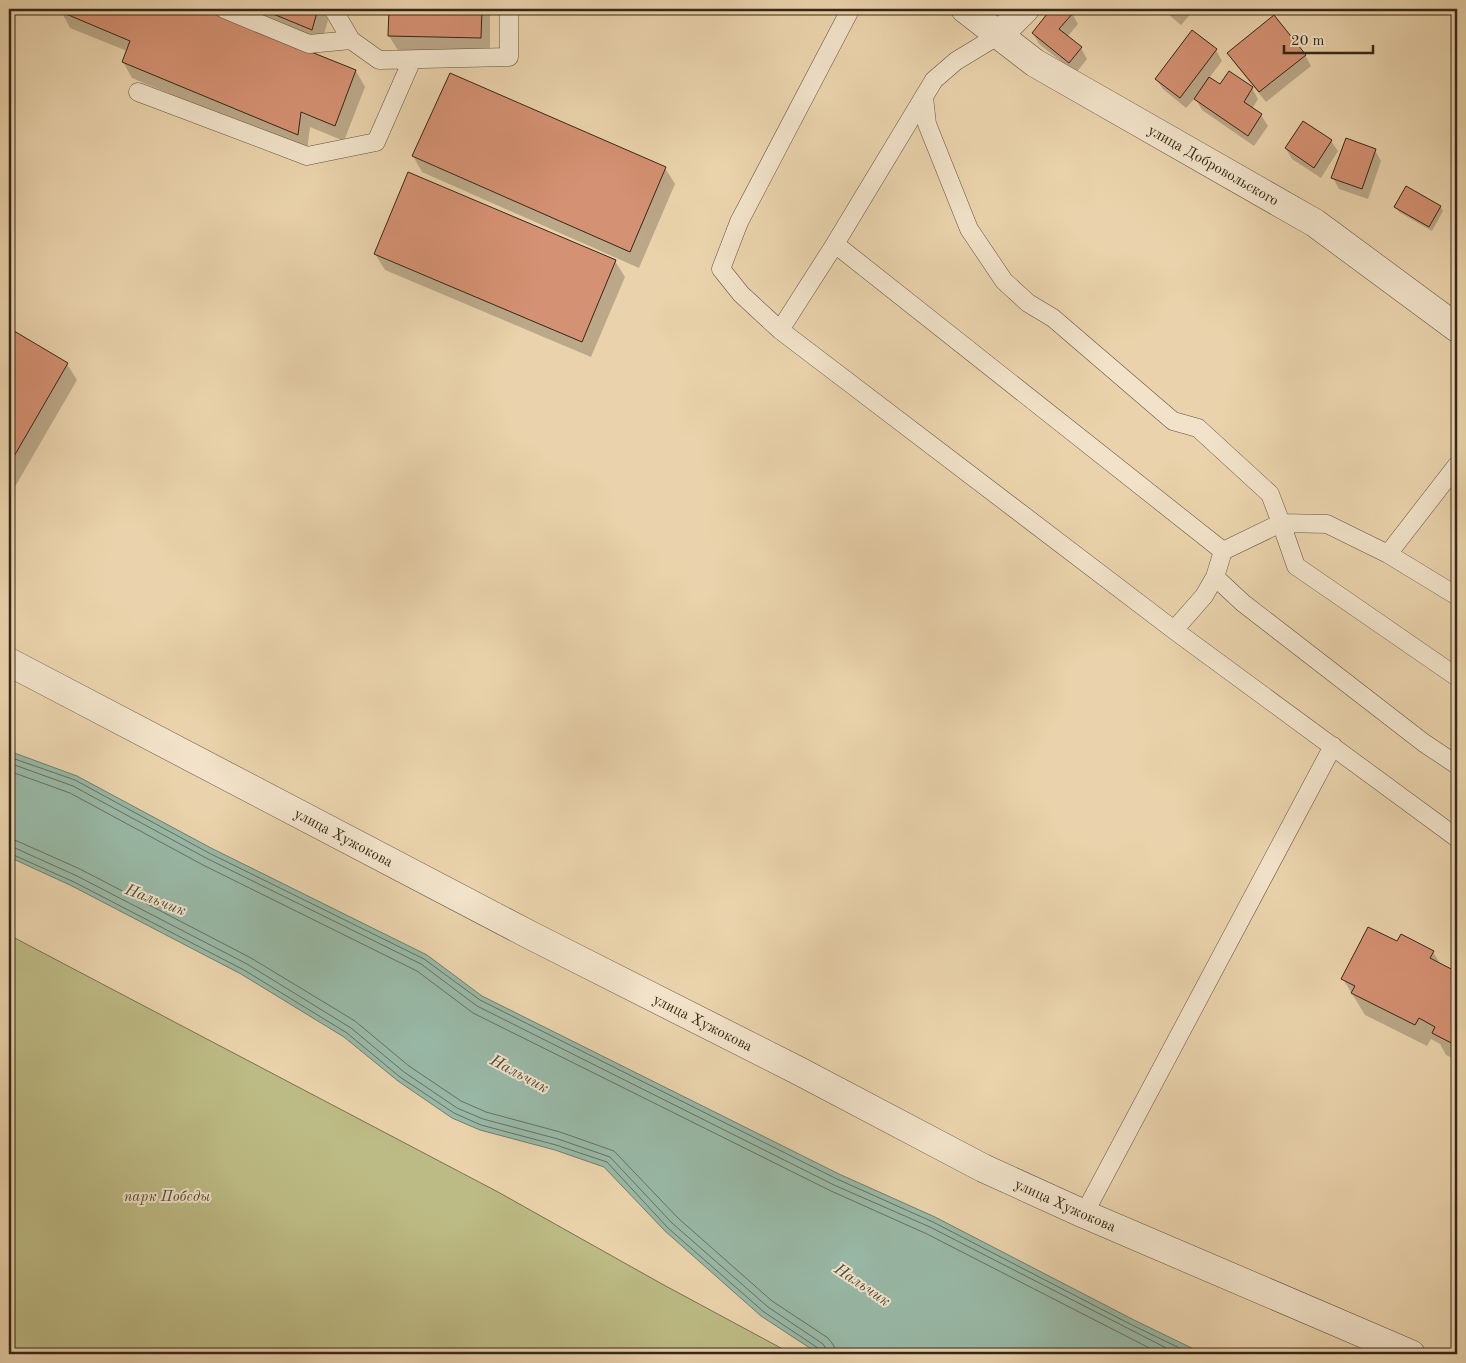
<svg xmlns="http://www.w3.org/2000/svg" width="1466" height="1363" font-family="'Old Standard TT',serif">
<rect width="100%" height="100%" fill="#ead3ac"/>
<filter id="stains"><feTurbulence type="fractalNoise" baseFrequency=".004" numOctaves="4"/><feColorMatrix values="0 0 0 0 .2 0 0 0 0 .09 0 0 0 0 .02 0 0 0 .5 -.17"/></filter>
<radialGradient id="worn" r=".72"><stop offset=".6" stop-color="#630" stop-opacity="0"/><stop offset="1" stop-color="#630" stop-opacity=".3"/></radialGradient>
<path fill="#bdbb85" stroke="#7a714e" d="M9 935 498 1192 662 1284 792 1354H9Z"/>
<path fill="#98b8a6" stroke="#717e6c" d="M9 751 77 776 211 848 427 955 482 996 839 1174 935 1217 1134 1320 1204 1354H819L761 1316 665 1231 604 1167 555 1150 480 1130 452 1118 398 1081 344 1037 241 974 72 886 9 857Z"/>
<path fill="#0003" d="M62 9H202L356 71 365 87 344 141 310 127 307 151 132 78 123 62 127 51 70 28 61 11Z
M233 9H322L328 20 321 45Z
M390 9H490V54L399 52 389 36Z
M1053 9H1066L1072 13 1078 24 1067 37 1081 48 1087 59 1076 73 1039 44 1033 33Z
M1162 9H1195L1181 25Z
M1230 9H1238L1235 12Z
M1192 32 1216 50 1222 61 1209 78 1221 86 1252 88 1258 99 1252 109 1261 115 1268 126 1254 146 1202 110 1195 98 1186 108 1163 89 1156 79Z
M1229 53 1305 55 1311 66 1266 102 1235 64Z
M1331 141 1338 151 1321 178 1292 159 1286 149Z
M1375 150 1381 161 1368 199 1339 189 1333 178Z
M413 156 665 168 675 184 639 268 422 172Z
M1440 206 1443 211 1432 231 1399 212 1396 207Z
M375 254 615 261 625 277 591 357 385 270Z
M9 330 67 364 77 380 9 497Z
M1397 943 1433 952 1441 965 1457 974V1060L1446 1055 1440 1044 1431 1039 1427 1046 1365 1015 1343 979Z"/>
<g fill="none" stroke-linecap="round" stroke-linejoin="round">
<path stroke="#67705e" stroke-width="1" d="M9 757 75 780 209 853 424 959 480 1000 837 1179 933 1222 1132 1325 1192 1354
M9 763 73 786 206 858 421 964 477 1006 834 1185 930 1227 1178 1354
M9 771 70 793 203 865 417 971 473 1013 831 1191 927 1234 1161 1354
M9 839 17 841 80 869 251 958 355 1021 409 1066 461 1101 486 1112 560 1132 614 1151 678 1218 772 1301 828 1338 834 1346 835 1354
M9 847 15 848 77 876 247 964 351 1028 404 1072 457 1108 483 1119 558 1139 610 1157 672 1223 768 1307 823 1344 826 1349 827 1354
M9 853 74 882 244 970 347 1033 400 1077 454 1113 481 1125 556 1145 607 1162 668 1228 764 1312 818 1348 821 1354"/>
</g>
<path fill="#d59173" stroke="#362716" d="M60 9H204L356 70 335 126 301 112 298 135 122 62 130 41 59 11Z
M261 9H318L312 30Z
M389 9H482L481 38 388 36Z
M1051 9H1068L1073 13 1059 29 1082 47 1069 63 1032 33Z
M1167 9H1180L1174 15Z
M1274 15 1306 55 1259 92 1227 53Z
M1192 30 1217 49 1180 98 1155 79Z
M1229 71 1253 87 1244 102 1262 114 1248 136 1194 99 1209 77 1220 84Z
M450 73 666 167 630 252 412 156Z
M1303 121 1332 140 1314 168 1285 148Z
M1346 138 1376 149 1362 189 1331 178Z
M408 172 616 260 582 342 374 254Z
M1406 186 1441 206 1429 227 1394 207Z
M9 328 68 363 9 465Z
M1368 927 1397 941 1401 934 1434 951 1430 958 1457 972V1046L1432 1033 1435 1027 1419 1018 1415 1025 1351 993 1355 986 1341 979Z"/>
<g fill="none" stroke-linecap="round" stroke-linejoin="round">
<defs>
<path id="lane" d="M224 9 309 44 351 40
M333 9 351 40 379 60 509 57V9
M849 12 739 222 721 269 741 294 780 330 835 244 934 80 956 61 999 35
M138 92 307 156 376 142 412 60
M924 97 927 124 969 229 1004 281 1028 303 1053 318 1173 421 1198 428 1270 494 1281 523 1327 524 1388 554 1457 596
M835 244 1223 551 1215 577 1243 603 1424 743 1457 765
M780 330 1174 630 1457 838
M1223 551 1281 523 1296 566 1457 677
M1388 554 1457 465
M1174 630 1204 596 1215 577
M1084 1214 1333 746"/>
<g id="street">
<path id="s1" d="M965 9 1035 63 1315 223 1457 328"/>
<path d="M999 35 1025 9"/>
<path id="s2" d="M9 662 530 935 799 1071 983 1168 1084 1214 1411 1354"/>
</g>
</defs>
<use href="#lane" stroke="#63523c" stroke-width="19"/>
<use href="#street" stroke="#63523c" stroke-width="29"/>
<use href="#lane" stroke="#f1e2c9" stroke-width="18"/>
<use href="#street" stroke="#f1e2c9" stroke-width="28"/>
</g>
<g text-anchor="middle" stroke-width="4" stroke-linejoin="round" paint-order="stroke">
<g font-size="15" fill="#362716" stroke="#f1e2c9">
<text dy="5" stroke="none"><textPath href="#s1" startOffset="294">улица Добровольского</textPath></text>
<text dy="5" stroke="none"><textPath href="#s2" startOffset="378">улица Хужокова</textPath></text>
<text dy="5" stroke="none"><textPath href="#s2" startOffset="782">улица Хужокова</textPath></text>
<text dy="5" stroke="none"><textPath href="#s2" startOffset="1188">улица Хужокова</textPath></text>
</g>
<g font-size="15" font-style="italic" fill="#584c32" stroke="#f1e2c9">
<text x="167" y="1201">парк Победы</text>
</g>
<g font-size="16" font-style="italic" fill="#4e4b3a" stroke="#f1e2c9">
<text transform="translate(156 899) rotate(21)" y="6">Нальчик</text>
<text transform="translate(520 1073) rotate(28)" y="6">Нальчик</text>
<text transform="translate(863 1284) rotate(34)" y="6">Нальчик</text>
</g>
</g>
<rect width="1466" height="1363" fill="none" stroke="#ead3ac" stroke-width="30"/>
<rect x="10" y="10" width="1446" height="1343" fill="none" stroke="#362716" stroke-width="2.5"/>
<rect x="15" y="15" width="1436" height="1333" fill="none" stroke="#362716"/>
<path d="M1284 45v8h89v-8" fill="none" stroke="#362716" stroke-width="2.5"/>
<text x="1291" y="45" font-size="15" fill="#362716" stroke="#f1e2c9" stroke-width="4" paint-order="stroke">20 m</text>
<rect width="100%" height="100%" filter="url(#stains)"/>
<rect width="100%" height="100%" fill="url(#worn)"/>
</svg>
